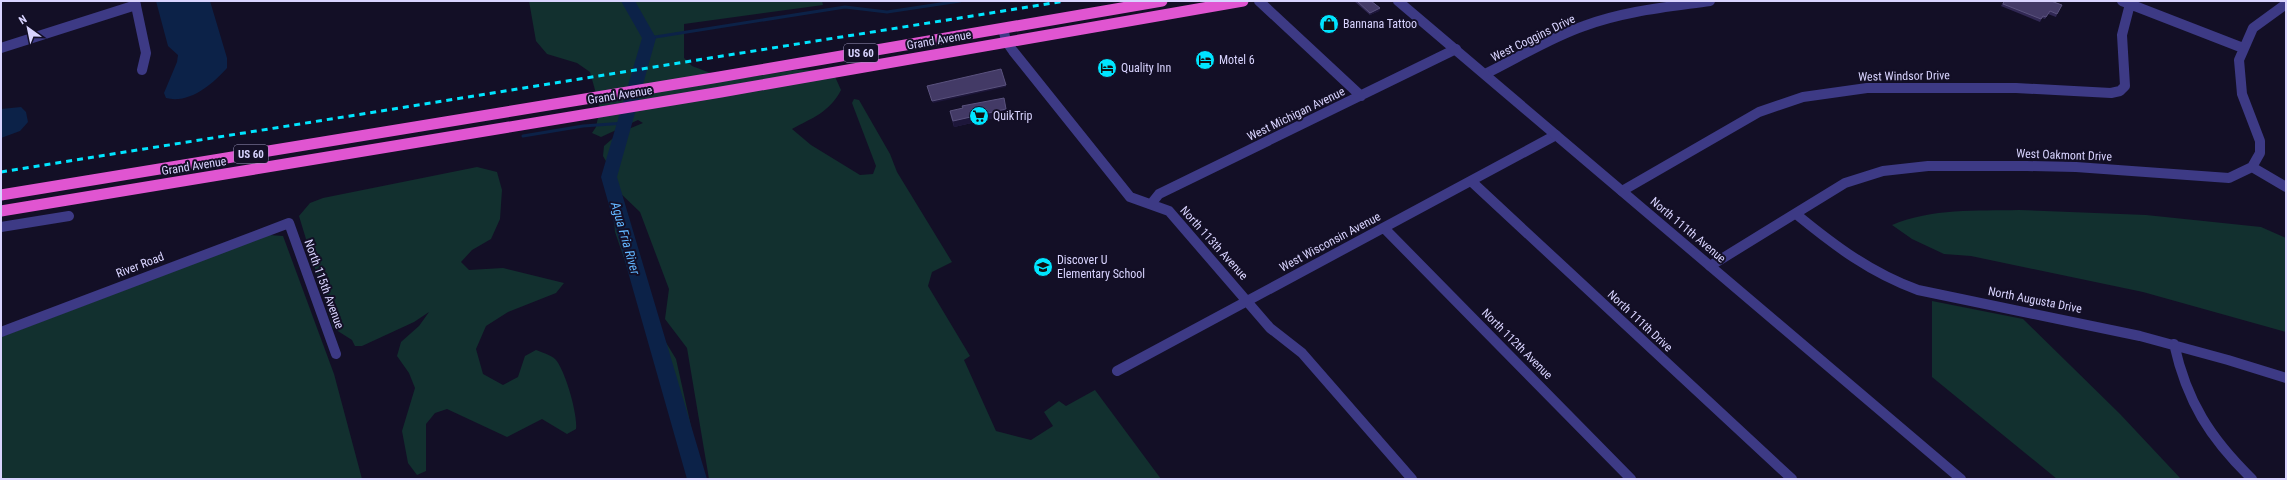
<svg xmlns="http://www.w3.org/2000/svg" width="2287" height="480" font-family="'Roboto Condensed',sans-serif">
<rect width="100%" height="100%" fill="#130f26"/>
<path fill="#12302f" d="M529 1H822L823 5 684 24V58L692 66 729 80 796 70H832L841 90C830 112 812 118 792 129L811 145 860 175 873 174 876 166 852 103 854 99 859 100 890 154 897 172 952 262 932 272 928 286 970 356 964 360 996 431 1031 440 1053 426 1044 412 1059 401 1066 406 1095 390 1161 479H709L687 348 665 319 669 289 640 212 617 190 611 170 603 156 604 146 619 133 643 123 638 120 601 137 592 133 596 127 600 108 590 72 577 63 547 54 536 41Z
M477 167 497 172 502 190 500 219 491 239 472 250 461 262 469 270 503 268 564 283 556 293 508 312 486 326 476 349 483 374 503 385 518 377 525 356 536 350C541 352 551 355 555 359 565 369 578 415 576 429L567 434 542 419 507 437 447 409 435 413 426 424V471L417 475 408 463 402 431 415 388 409 373 397 356 401 342 419 326 429 312 414 322 362 346H355L352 340 333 328 299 216 310 203 323 198Z
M612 197 623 214 631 248 652 297 656 326 676 359 699 462 686 448 667 367 648 328 615 232Z
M2019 210 2146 215 2261 227 2286 238V332L2143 292 1971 256 1944 254 1912 239 1892 225C1932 208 1976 211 2019 210Z
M269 235 283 236 334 374 362 479H1V337Z
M1932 301 2023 319 2120 414 2181 479H2057L1932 377Z"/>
<path fill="#0c2248" d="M156 1H210L227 58V68C212 85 189 104 166 98L164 93 177 62 178 55 168 46Z
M21 107 26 112 28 122 20 131 1 138V109Z"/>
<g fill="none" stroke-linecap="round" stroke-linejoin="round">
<path stroke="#0c2248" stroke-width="3" d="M649 38 845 7 887 12 960 1
M523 136 583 126 625 123"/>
<path fill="#0c2248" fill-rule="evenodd" d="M621 1H635L656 38 617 177 707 479H687L601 177 642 38Z"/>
<path stroke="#3d3a85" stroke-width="10" d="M135 1 146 53 142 70
M1259 1 1361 96
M2122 1 2243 48
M1003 28 1006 41 1013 51 1130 197 1169 211 1270 328 1302 353 1412 479
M1 48 136 5
M1485 74C1518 58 1549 38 1584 26 1624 11 1668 7 1710 1
M2252 167 2286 187
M1471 181 1792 479
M1622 191 1759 112 1803 97 1867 88H2016L2111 93 2120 91 2125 86 2122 35 2130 4
M1151 204 1159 194 1456 49
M1796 214C1835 246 1871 273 1918 290L2140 336 2228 360 2286 378
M1 227 69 216
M1384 228 1631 479
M1710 266 1845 183 1883 171 1928 166H2027L2076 167 2229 178 2252 167 2260 153V141L2242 94 2239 60 2253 28 2286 4
M1 332 289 223 336 354
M2174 344C2187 402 2210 438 2252 479
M1117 371 1556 135"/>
<path stroke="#3d3a85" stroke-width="10" d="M1398 1 1961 479"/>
<path stroke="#e055d1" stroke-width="11" d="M1 195 719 77 1162 1
M1 211 721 92 1243 1"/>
<path stroke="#00e5ff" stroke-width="3" stroke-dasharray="6 5" stroke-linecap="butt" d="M1 172 1065 1"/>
</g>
<path fill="#312854" d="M1354 1H1371L1380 8 1379 11 1370 15Z
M2004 1H2051L2057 14 2056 17 2048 14 2045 19 2042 18 2040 22 2001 6Z
M950 111 1007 115 954 127 951 117Z"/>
<path fill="#1d163a" d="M1380 8 1379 11 1370 15V13Z
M1006 85V87L933 103 932 101Z
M1006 109 1007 115 954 127 953 121Z"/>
<path fill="#433a66" stroke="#5a527e" d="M1357 1H1371L1380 8 1370 13Z
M2004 1H2051L2062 5 2057 14 2050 11 2046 17 2043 16 2041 19 2003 4Z
M1001 69 1006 85 932 101 927 86Z
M1004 98 1006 109 953 121 950 111 963 108 962 106Z"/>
<defs>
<symbol id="shop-disc" viewBox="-11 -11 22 22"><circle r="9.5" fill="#00e5ff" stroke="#130f26"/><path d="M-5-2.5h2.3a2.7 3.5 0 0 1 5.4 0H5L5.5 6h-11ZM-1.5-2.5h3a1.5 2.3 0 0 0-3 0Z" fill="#111"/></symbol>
<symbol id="hotel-disc" viewBox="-11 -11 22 22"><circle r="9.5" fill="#00e5ff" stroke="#130f26"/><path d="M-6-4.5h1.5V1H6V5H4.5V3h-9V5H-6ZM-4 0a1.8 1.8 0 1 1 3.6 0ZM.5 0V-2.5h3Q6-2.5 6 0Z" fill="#111"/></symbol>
<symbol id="supermarket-disc" viewBox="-11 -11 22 22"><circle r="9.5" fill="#00e5ff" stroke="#130f26"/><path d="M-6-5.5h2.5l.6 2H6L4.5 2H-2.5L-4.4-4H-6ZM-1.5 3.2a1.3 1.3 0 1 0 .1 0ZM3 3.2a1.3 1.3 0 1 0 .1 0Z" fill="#111"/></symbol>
<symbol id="school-disc" viewBox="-11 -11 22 22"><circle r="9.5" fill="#00e5ff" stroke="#130f26"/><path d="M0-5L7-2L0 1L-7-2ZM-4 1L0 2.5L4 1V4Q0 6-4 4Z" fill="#111"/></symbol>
</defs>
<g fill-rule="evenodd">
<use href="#shop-disc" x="1318" y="13" width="22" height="22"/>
<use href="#hotel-disc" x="1194" y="49" width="22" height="22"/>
<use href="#hotel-disc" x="1096" y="57" width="22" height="22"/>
<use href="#supermarket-disc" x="968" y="105" width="22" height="22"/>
<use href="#school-disc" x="1032" y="256" width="22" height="22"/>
</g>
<g text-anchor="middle" stroke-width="4" stroke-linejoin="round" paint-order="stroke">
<g fill="#130f26" stroke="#9e99be" stroke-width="1">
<rect x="844" y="44" width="34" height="18" rx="3"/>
<rect x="234" y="145" width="34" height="18" rx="3"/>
</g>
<g font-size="11" font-weight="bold" fill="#d9d4ff">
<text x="861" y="57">US 60</text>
<text x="251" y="158">US 60</text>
</g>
<g font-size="12" fill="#d9d4ff" stroke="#130f26" text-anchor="start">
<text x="1343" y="28">Bannana Tattoo</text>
<text x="1219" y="64">Motel 6</text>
<text x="1121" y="72">Quality Inn</text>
<text x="993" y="120">QuikTrip</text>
<text x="1057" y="264">Discover U<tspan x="1057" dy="14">Elementary School</tspan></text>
</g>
<g font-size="12" fill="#d9d4ff" stroke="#130f26">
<text transform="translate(1533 38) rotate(-26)" y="4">West Coggins Drive</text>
<text transform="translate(939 40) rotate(-10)" y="4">Grand Avenue</text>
<text transform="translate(1904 76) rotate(-1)" y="4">West Windsor Drive</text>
<text transform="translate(620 95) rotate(-9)" y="4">Grand Avenue</text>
<text transform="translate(1296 114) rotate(-26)" y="4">West Michigan Avenue</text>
<text transform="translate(2064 155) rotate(2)" y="4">West Oakmont Drive</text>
<text transform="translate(194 166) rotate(-9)" y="4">Grand Avenue</text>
<text transform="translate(1688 230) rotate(40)" y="4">North 111th Avenue</text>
<text transform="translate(1330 242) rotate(-28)" y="4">West Wisconsin Avenue</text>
<text transform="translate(1214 243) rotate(48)" y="4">North 113th Avenue</text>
<text transform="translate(140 265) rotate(-21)" y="4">River Road</text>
<text transform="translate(324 284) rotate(70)" y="4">North 115th Avenue</text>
<text transform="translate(2035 300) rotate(11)" y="4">North Augusta Drive</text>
<text transform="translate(1640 321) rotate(43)" y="4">North 111th Drive</text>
<text transform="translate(1517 344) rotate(45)" y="4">North 112th Avenue</text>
</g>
<g font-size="13" font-style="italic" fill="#62b6ff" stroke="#130f26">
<text transform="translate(626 238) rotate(74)" y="5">Agua Fria River</text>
</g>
</g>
<rect width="2287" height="480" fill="none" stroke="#d9d4ff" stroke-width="4"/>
<g transform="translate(28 28) rotate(327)" stroke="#130f26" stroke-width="3" paint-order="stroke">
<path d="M0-3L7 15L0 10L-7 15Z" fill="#d9d4ff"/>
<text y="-6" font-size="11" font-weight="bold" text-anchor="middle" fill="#d9d4ff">N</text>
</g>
</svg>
